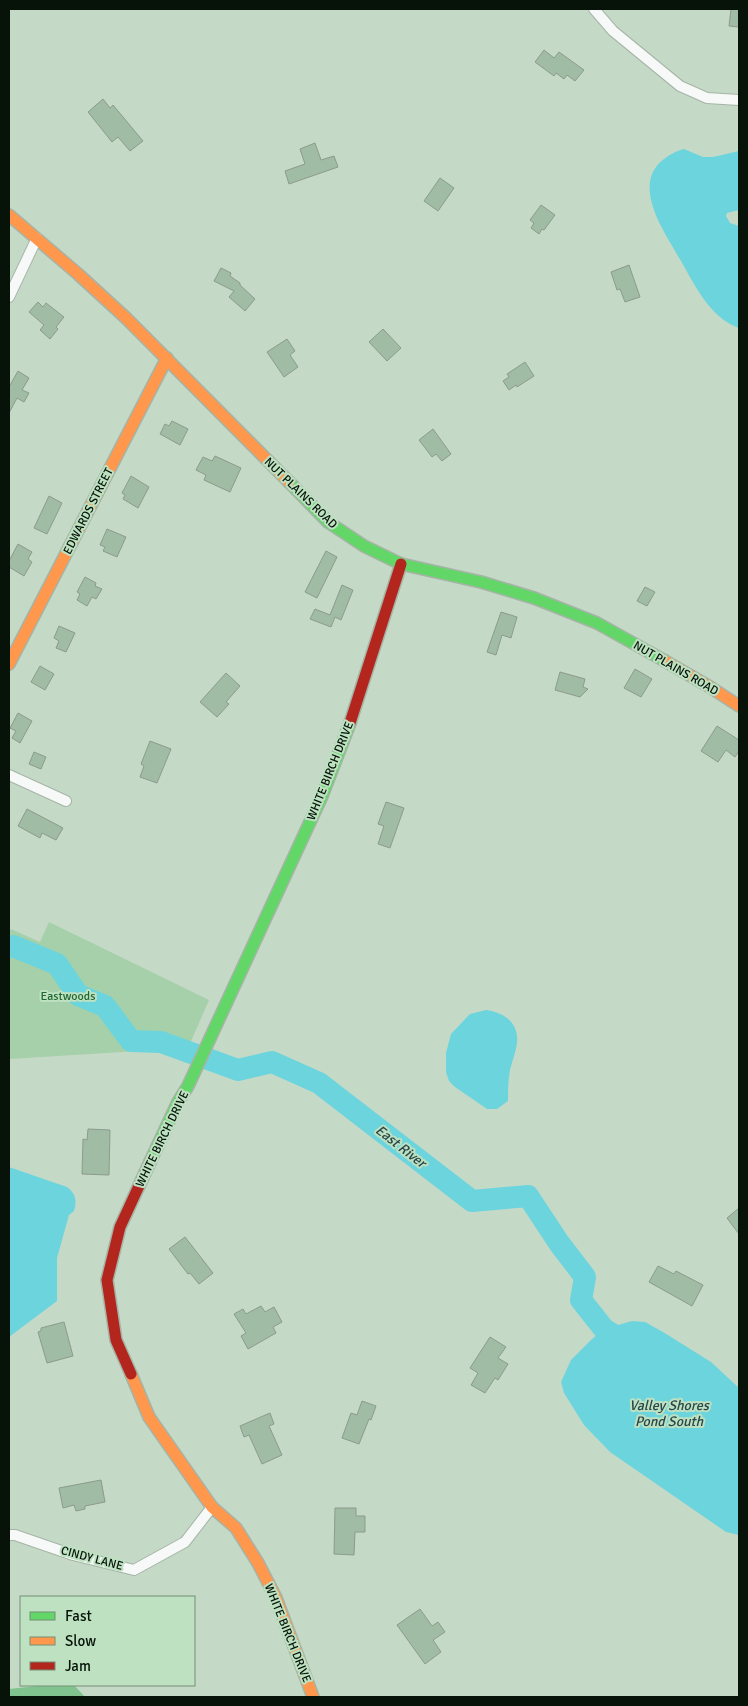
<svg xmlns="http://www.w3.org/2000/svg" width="748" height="1706" font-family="Signika,sans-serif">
<rect width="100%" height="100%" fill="#c5d9c7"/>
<path fill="#a5d0aa" d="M49 922 209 1000 188 1048 9 1059V934L11 929 40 942Z"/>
<path fill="#81c38f" d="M46 1685H74L85 1697H9V1689Z"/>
<path fill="#6cd4dd" d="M684 149 703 157H713L739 151V210L727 213 726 216 730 223 739 226V328C709 318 693 281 678 256 663 230 631 184 664 159 671 154 676 151 684 149Z
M486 1010C504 1012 519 1023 517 1043 516 1052 512 1061 510 1070 508 1080 508 1091 508 1101L497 1109H487L455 1087 449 1081 446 1072V1053L451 1034 470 1014Z
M9 1167 67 1187C76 1194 77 1200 74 1211L69 1215 57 1258V1301L9 1337Z
M632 1321 645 1322 663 1332 711 1362 739 1388V1535L726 1532 610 1452 584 1425 564 1393 561 1382 571 1360 591 1340 604 1329Z"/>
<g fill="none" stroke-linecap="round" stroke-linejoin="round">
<path stroke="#6cd4dd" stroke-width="22" d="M9 947 13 946 57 964 78 995 105 1006 131 1041 161 1042 238 1070 272 1062 319 1083 472 1201 528 1196 559 1243 585 1277 581 1300 604 1329 630 1345"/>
</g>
<path fill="#a0bca4" stroke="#8c9b8d" d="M731 9H739V27L729 26Z
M544 50 554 58 559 52 584 70 575 81 567 75 564 79 556 73 554 76 535 62Z
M103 99 110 108 113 105 143 141 130 151 118 137 112 142 88 112Z
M315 143 321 160 334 156 338 167 289 184 285 171 305 164 300 149Z
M440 178 454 188 438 211 424 201Z
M541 205 555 215 544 230 542 229 539 234 531 228 534 223 530 220Z
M629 265 640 297 625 302 620 289 617 290 611 272Z
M221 268 231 273 230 276 240 283V285L255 299 245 311 229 297 234 291 214 281Z
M38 302 43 307 46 303 64 317 56 327 58 329 50 339 40 330 44 325 29 312Z
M383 329 401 348 387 361 369 342Z
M287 339 295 351 290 355 298 367 284 377 267 352Z
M525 362 534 376 517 387 516 385 509 390 503 381 509 377 507 374Z
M18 371 29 378 22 390 29 393 24 402 17 398 9 413V387Z
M172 421 188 429 180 445 160 434 165 424 169 426Z
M433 429 451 454 442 461 436 454 432 457 419 440Z
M215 456 241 468 230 492 204 480 206 475 196 470 203 457 212 461Z
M131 476 149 487 138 508 123 499 125 495 122 493Z
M49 496 62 503 47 534 34 528Z
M107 529 126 537 117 557 103 551 105 547 100 545Z
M18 544 32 552 28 559 32 562 24 576 9 567V561Z
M326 551 337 557 317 598 305 592Z
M85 577 96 583 95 586 102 589 96 599 92 597 87 606 77 600 80 594 77 592Z
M342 585 353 590 341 620 335 617 331 627 310 619 315 609 330 615Z
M645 587 655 592 647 606 637 601Z
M501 612 517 617 511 638 502 635 496 655 487 652Z
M59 626 75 633 66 652 56 648 59 641 54 638Z
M40 666 54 674 45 690 31 682Z
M635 669 652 679 641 697 624 688Z
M560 672 585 679 583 687 588 689 580 697 555 690Z
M226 673 240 686 226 702 229 704 217 717 200 702Z
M18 713 32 721 20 743 12 738 16 731 10 728Z
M717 726 739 740V751L735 757 726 750 718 762 701 751Z
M150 741 171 749 157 783 140 777 144 766 141 764Z
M34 752 46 757 41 769 29 764Z
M386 802 404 808 390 848 378 844 384 826 378 824Z
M27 809 63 828 56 840 42 833 40 838 18 826Z
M88 1129 110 1130 109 1175 82 1174 83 1139 87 1140Z
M739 1208V1234L727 1218Z
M185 1237 213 1273 199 1284 190 1273 188 1274 169 1249Z
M658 1266 674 1274 676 1271 703 1285 692 1306 649 1282Z
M261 1306 265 1312 274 1307 282 1322 273 1327 276 1333 248 1349 241 1336 246 1333 234 1314 243 1309 246 1314Z
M64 1322 73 1356 47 1363 38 1332 41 1331V1328Z
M490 1337 506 1347 498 1358 508 1364 498 1380 495 1378 485 1393 471 1385 478 1373 470 1368Z
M362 1401 376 1406 371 1420 369 1419 359 1444 342 1438 351 1413 357 1415Z
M270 1413 274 1424 269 1426 282 1455 262 1464 249 1435 244 1437 240 1426Z
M101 1480 105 1502 85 1506V1509L76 1511 74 1505 63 1508 59 1488Z
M335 1508H356V1516H365V1532H355L354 1555 334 1554Z
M420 1609 432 1626 438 1622 445 1632 433 1640 441 1652 425 1664 397 1625Z"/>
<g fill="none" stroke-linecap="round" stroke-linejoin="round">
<defs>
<path id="street" d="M594 9 613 31 680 86 707 98 739 100
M9 297 37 238
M9 775 66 801
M9 1535H15L73 1555 134 1570 185 1542 212 1507"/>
<path id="fast" d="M289 482 328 522 364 546 401 564 481 582 534 598 597 623 665 661
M150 1162 178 1102 188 1086 322 796 350 723"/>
<path id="slow" d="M9 215 78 274 126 318 289 482
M665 661 710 687 739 706
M9 664 167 358
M131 1374 149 1417 212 1507 236 1528 258 1563 276 1598 313 1697"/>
<path id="jam" d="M350 723 401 564
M131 1374 116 1340 107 1280 120 1227 150 1162"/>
</defs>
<use href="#street" stroke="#a5b4a6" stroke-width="12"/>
<use href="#fast" stroke="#a5b4a6" stroke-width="14"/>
<use href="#slow" stroke="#a5b4a6" stroke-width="14"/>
<use href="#jam" stroke="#a5b4a6" stroke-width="14"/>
<use href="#street" stroke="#f6f9f7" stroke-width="10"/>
<use href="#fast" stroke="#63d668" stroke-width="11"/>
<use href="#slow" stroke="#ff974d" stroke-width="11"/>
<use href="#jam" stroke="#b3261e" stroke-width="11"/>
</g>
<g text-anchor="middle" stroke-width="4" stroke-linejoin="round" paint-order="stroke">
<g font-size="12" fill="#071309" stroke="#bde1c1">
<text transform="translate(301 493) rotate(44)" y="4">NUT PLAINS ROAD</text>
<text transform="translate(88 511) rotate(-63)" y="4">EDWARDS STREET</text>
<text transform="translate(676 668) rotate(30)" y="4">NUT PLAINS ROAD</text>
<text transform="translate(330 771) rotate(-68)" y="4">WHITE BIRCH DRIVE</text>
<text transform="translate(162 1139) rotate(-64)" y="4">WHITE BIRCH DRIVE</text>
<text transform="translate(92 1558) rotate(15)" y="4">CINDY LANE</text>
<text transform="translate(288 1633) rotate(68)" y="4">WHITE BIRCH DRIVE</text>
</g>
<g font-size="12" fill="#226732" stroke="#bde1c1">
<text x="68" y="1000">Eastwoods</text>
</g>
<g font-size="14" font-style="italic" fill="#29464a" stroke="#bde1c1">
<text transform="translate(401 1146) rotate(38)" y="5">East River</text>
<text x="669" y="1410">Valley Shores<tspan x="669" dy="16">Pond South</tspan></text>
</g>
</g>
<rect width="748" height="1706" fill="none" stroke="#071309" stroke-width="20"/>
<rect x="20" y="1596" width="175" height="90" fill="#bde1c1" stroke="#748f77"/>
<rect x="30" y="1612" width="25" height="8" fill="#63d668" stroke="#748f77"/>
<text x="65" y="1621" font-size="15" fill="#071309">Fast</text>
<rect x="30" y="1637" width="25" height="8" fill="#ff974d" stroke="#748f77"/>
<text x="65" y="1646" font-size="15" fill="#071309">Slow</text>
<rect x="30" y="1662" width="25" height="8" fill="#b3261e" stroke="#748f77"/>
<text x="65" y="1671" font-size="15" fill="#071309">Jam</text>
</svg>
